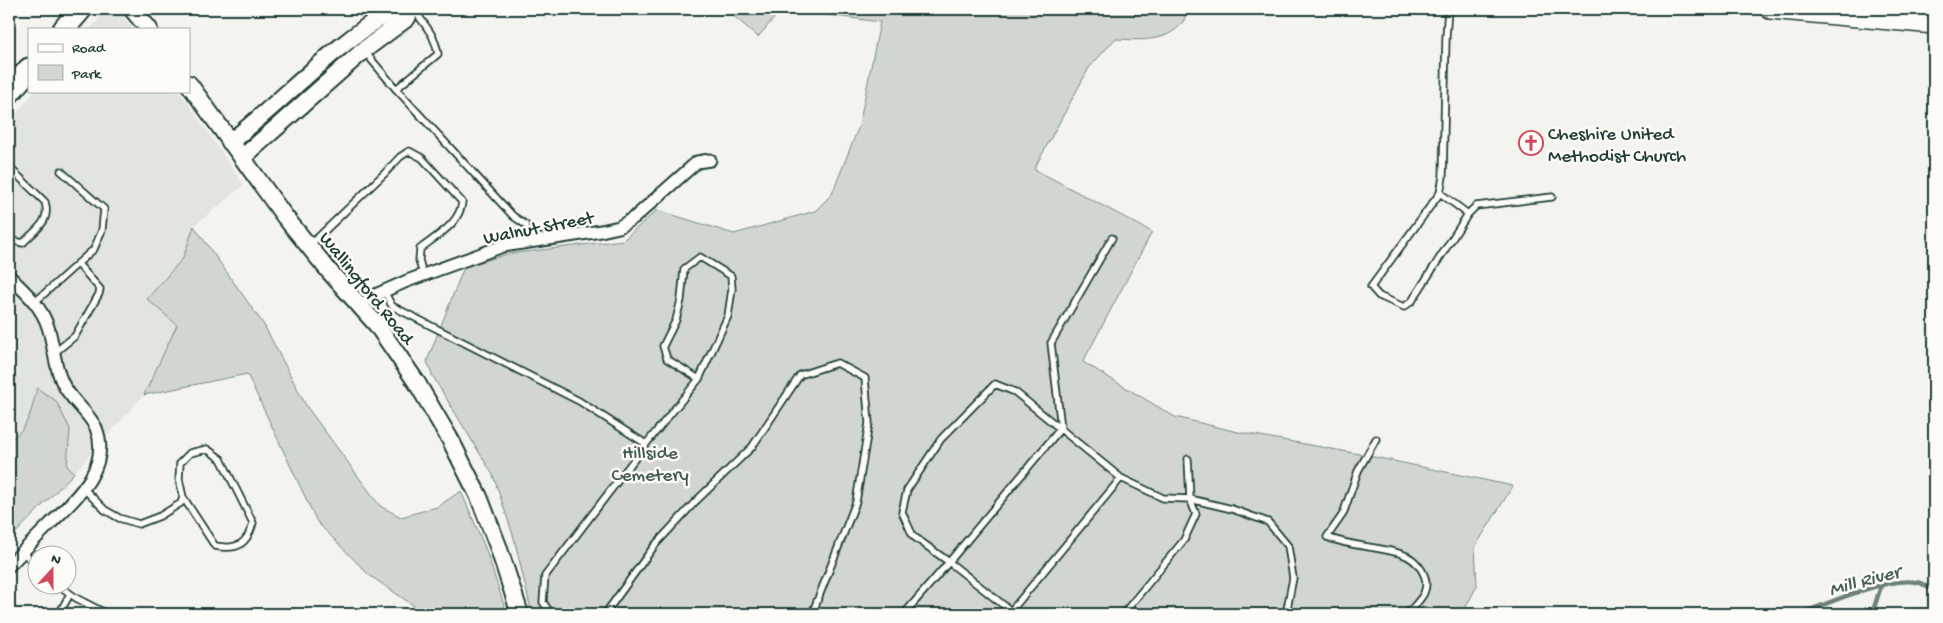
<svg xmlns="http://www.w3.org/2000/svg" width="1943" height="623" font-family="'Gochi Hand',sans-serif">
<rect width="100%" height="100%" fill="#f4f4ef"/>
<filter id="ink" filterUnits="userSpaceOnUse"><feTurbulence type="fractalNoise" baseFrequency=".02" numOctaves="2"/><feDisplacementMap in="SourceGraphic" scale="10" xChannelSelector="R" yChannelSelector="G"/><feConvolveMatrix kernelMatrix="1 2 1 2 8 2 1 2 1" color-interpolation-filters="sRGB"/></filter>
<g filter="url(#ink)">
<path fill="#e2e5df" d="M107 9 119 10 133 29H90Z
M35 91H180L244 185 194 226 183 258 147 299 177 325 144 395 74 473 67 466 70 428 37 388 28 422 19 434 9 441V122Z"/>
<path fill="#d1d6d1" stroke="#788a82" d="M730 9H782L758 37 728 11Z
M782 9H1188C1186 13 1185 20 1182 23 1167 43 1137 40 1115 39L1089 68 1034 169 1152 232 1083 362 1175 417 1238 432 1365 455 1513 486 1475 547 1477 586 1462 614H532L514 538 493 475 432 375 427 361 464 267 508 254 623 240 657 210 734 234 815 211 832 194 859 126 880 22Z
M194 226 264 325 307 407 380 506 401 517 437 507 461 491 486 550 507 614H426L369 575 317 522 247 374 144 395 177 325 147 299 183 258Z
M37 388 56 401 70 429 67 466 74 473 9 540V441C30 427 31 410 37 388Z"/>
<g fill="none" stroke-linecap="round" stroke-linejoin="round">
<path stroke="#6e8179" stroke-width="4.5" d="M1800 614C1828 603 1887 577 1916 582 1921 582 1926 586 1930 589L1934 585
M1869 614 1873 611 1881 586"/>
<defs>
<path id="lane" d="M1448 9 1446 37 1443 177 1440 193 1371 287 1379 296 1404 307 1412 301 1468 214 1476 206 1552 197
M365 52 396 89 513 216 526 225 530 241
M396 89 438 54C435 34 425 27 415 10
M9 167 45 202C51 222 36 229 23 243L9 240
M1440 193 1468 214
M310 245 385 173 400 157 409 151 422 158 462 202C460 224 436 236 420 249L419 260 423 275
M384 291 392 306 579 401 646 444 545 576 543 602 551 614
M35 302 94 249 102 230 104 209 61 171
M54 353 75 336 99 294 100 289 78 264
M1376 439 1358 471 1343 514 1327 537C1351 547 1377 546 1402 554 1417 559 1431 577 1424 593 1421 600 1412 608 1407 614
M646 444 699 379 728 316 732 289 731 276 700 257 684 269 681 300 676 320 663 346 667 359 699 379
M1188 459 1190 499 1232 509 1268 522 1288 546 1293 578 1286 614
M84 489 105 510 119 518 139 524 160 516 181 503 183 497 179 479 180 463 190 453 207 449 221 459 253 523C247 545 237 550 215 546L183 497
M22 552 38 565
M60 586 76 598 107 614
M1011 611 1121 478
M59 614 70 594
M605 614 655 545 696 501 752 447 800 375 837 363 865 378 869 423 856 502 812 614
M904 614 949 562 913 536 902 512 907 490 941 439 995 384 1015 392 1121 478 1163 498 1190 499 1196 514 1184 540 1123 614
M1009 614 1011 611 949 562 1061 428 1051 343 1112 238"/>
<path id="street" d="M9 276C24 291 41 305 48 327 54 345 54 365 62 382 70 400 88 411 96 428 112 468 74 500 49 525 36 538 22 552 9 566
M360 306 373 296 407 281 503 246 601 231 619 227 635 217 697 162 710 160"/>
<path id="secondary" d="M132 9 149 29
M189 84 285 217 329 271 377 325 417 383 451 441 479 497 498 546 520 614
M230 142C285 99 333 45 394 9
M242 158 364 50 407 18 411 9"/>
<path id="primary" d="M1770 9 1934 24"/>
<path id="highway" d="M64 29 81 9
M9 93 29 69"/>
</defs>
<use href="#lane" stroke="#1f3d34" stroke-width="9"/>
<use href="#street" stroke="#1f3d34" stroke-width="15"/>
<use href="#secondary" stroke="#1f3d34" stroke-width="20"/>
<use href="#primary" stroke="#1f3d34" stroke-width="22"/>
<use href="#highway" stroke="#1f3d34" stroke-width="25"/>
<use href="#lane" stroke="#fdfcf7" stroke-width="5.5"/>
<use href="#street" stroke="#fdfcf7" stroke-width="11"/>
<use href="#secondary" stroke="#fdfcf7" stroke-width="16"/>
<use href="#primary" stroke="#fdfcf7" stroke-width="19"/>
<use href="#highway" stroke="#fdfcf7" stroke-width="21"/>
</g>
</g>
<defs>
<symbol id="church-ring" viewBox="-11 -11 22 22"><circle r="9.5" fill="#fdfcf7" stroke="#d1495b" stroke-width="1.5"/><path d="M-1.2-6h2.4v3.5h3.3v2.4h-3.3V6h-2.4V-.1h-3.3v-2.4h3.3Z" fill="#d1495b"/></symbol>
</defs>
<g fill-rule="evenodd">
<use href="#church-ring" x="1517" y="129" width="28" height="28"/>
</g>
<g text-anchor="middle" stroke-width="5" stroke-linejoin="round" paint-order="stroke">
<g font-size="19" fill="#1f3d34" stroke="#fdfcf7" text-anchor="start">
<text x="1548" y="139">Cheshire United<tspan x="1548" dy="22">Methodist Church</tspan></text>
</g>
<g font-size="19" fill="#1f3d34" stroke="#fdfcf7">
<text transform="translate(538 226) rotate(-11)" y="7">Walnut Street</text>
<text transform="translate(368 287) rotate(51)" y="7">Wallingford Road</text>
</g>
<g font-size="19" fill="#435c53" stroke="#fdfcf7">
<text x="650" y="458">Hillside<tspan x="650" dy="22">Cemetery</tspan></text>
</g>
<g font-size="20" font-style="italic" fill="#475f56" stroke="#fdfcf7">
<text transform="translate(1864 579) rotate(-15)" y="7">Mill River</text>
</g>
</g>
<rect width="1943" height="623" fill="none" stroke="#fdfcf7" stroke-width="30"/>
<rect x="15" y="15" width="1913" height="593" fill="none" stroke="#1f3d34" stroke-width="2" filter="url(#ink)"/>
<rect x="28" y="28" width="162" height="65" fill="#fdfcf7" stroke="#a4b0a9"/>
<rect x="38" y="44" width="25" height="8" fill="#fdfcf7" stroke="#a4b0a9"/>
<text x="72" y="52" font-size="15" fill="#1f3d34">Road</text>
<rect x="38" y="65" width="25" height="15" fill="#d1d6d1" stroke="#a4b0a9"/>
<text x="72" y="78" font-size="15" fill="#1f3d34">Park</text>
<g transform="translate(52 570) rotate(21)"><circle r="24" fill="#fdfcf7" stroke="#a4b0a9"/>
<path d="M0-4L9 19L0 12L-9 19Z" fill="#d1495b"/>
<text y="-8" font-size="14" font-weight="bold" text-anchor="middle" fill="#1f3d34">N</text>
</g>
</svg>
